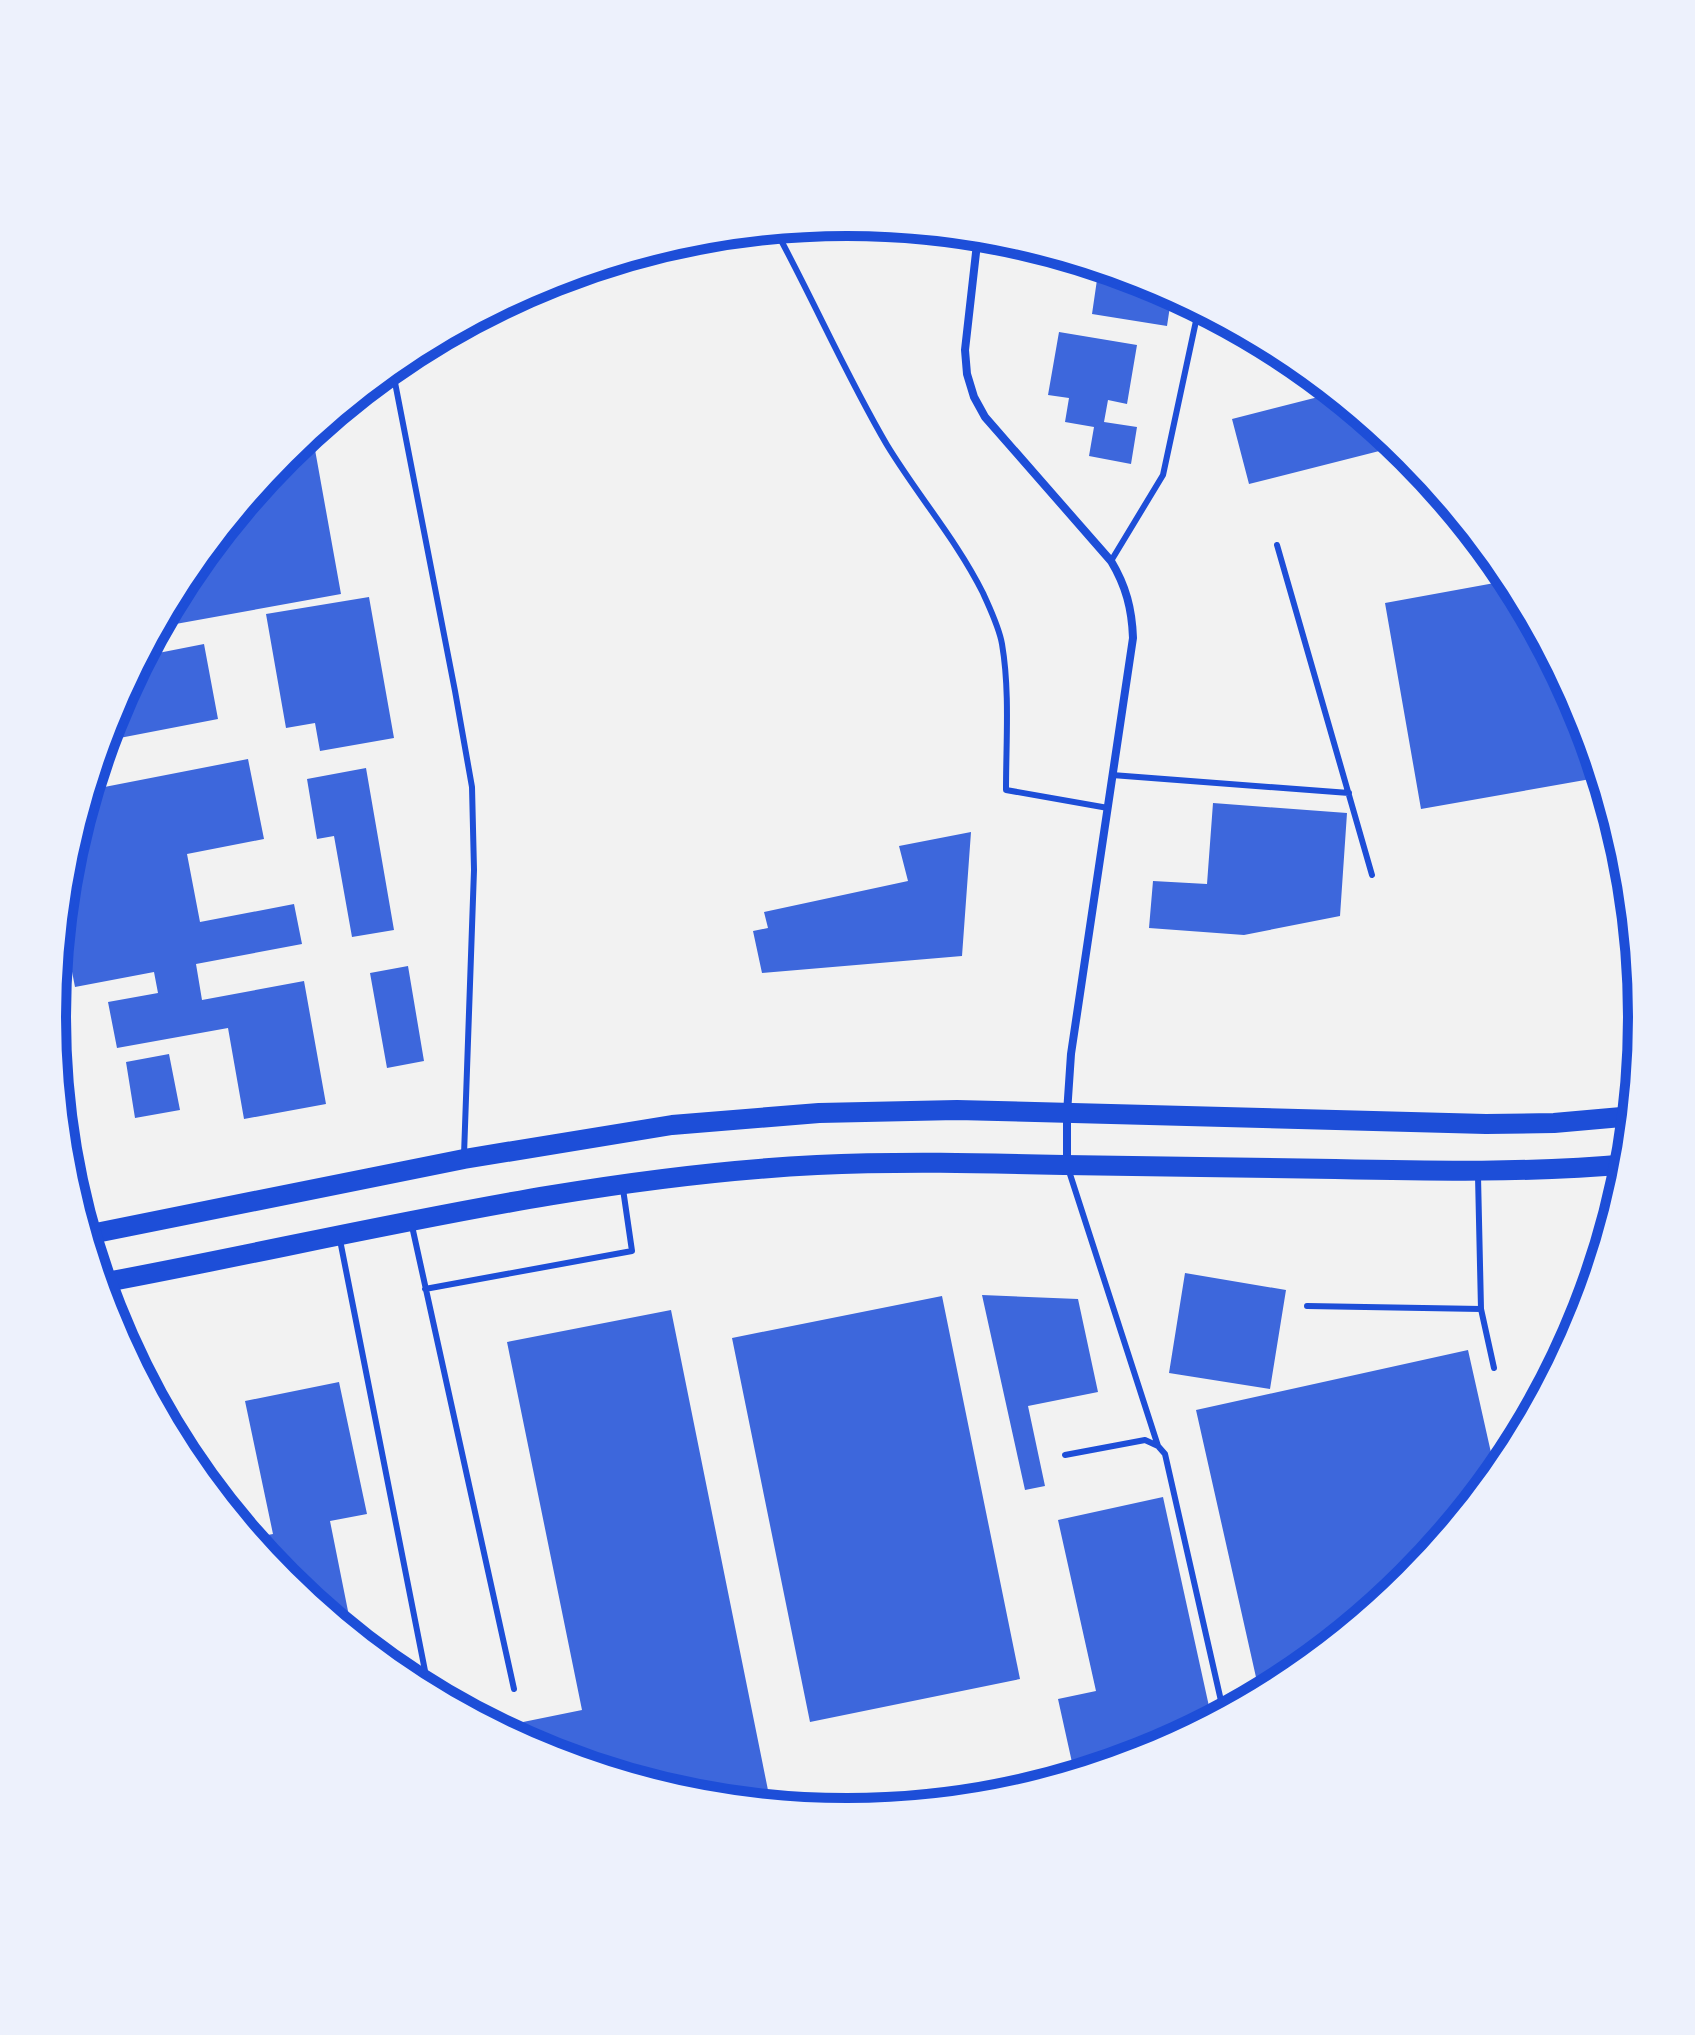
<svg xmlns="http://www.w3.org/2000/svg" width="1695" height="2035" font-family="Barlow,sans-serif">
<rect width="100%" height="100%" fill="#f2f2f2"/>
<path fill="#3d67dc" d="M1099 266 1152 283 1172 293 1167 326 1092 314Z
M1059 332 1137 345 1127 404 1108 400 1104 422 1137 427 1131 464 1089 456 1094 427 1065 422 1069 398 1048 395Z
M1268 344 1290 356 1291 357 1269 359Z
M1334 393 1399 446 1249 484 1232 419Z
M312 433 341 594 159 627 186 575 285 455Z
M1511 580 1583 714 1602 777 1421 809 1385 603Z
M369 597 394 738 320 751 315 723 286 728 266 614Z
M204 644 218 719 104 741 113 713 143 656Z
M248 759 264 839 187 854 200 922 294 904 302 944 196 964 202 1000 304 981 326 1104 244 1119 228 1028 117 1048 108 1002 158 993 154 972 75 987 62 920 67 862 89 790Z
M366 768 394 930 352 937 334 836 317 839 307 779Z
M1213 803 1347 813 1340 916 1244 935 1149 928 1153 881 1207 884Z
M971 832 962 956 762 973 753 931 768 928 764 912 908 881 899 846Z
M408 966 424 1061 387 1068 370 973Z
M169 1054 180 1110 135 1118 126 1062Z
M1185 1273 1286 1290 1270 1389 1169 1373Z
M982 1295 1078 1299 1098 1392 1028 1406 1045 1486 1025 1490Z
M942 1296 1020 1679 810 1722 732 1338Z
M671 1310 771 1805 692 1798 543 1752 528 1744 523 1722 582 1710 507 1342Z
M1468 1350 1496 1475 1410 1580 1289 1679 1260 1695 1196 1410Z
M339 1382 367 1514 330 1521 353 1636 285 1580 251 1538 273 1534 245 1401Z
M1163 1497 1212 1720 1151 1753 1075 1776 1058 1699 1096 1691 1058 1520Z"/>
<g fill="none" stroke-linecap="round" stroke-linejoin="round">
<path stroke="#1d4ed8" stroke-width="6" d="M775 229C814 301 846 375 887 445 918 496 956 539 983 593 990 609 999 627 1002 644 1010 691 1006 742 1006 790L1108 808
M392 367 455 691 472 787 474 870 464 1155
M1277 545 1372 875
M1111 561 1163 475 1199 307
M1112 775 1349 793
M59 1084 87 1231
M1068 1168 1158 1446
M1478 1176 1481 1309 1494 1368
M412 1226 514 1689
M340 1240 429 1691
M425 1289 632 1251 623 1189
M1307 1306 1481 1309
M1065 1455 1145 1440 1158 1446 1165 1454 1224 1714"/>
<path stroke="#1d4ed8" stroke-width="8" d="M978 235 965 350 967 374 974 397 985 417 1111 561C1126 586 1132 609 1133 638L1071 1054 1067 1113V1164"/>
<path stroke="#1d4ed8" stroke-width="20" d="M86 1235 464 1159 672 1125 819 1113 957 1110 1486 1124 1554 1123 1633 1116
M101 1283C338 1239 575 1177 817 1165 900 1161 982 1163 1065 1165 1155 1166 1245 1168 1335 1169 1433 1171 1531 1173 1629 1164"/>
</g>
<path d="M0 0H1695V2035H0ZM66 1017a781 781 0 1 1 1562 0a781 781 0 1 1-1562 0Z" fill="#edf1fc" fill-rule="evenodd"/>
<path fill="none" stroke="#1d4ed8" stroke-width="10" d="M66 1017a781 781 0 1 1 1562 0a781 781 0 1 1-1562 0Z"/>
</svg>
